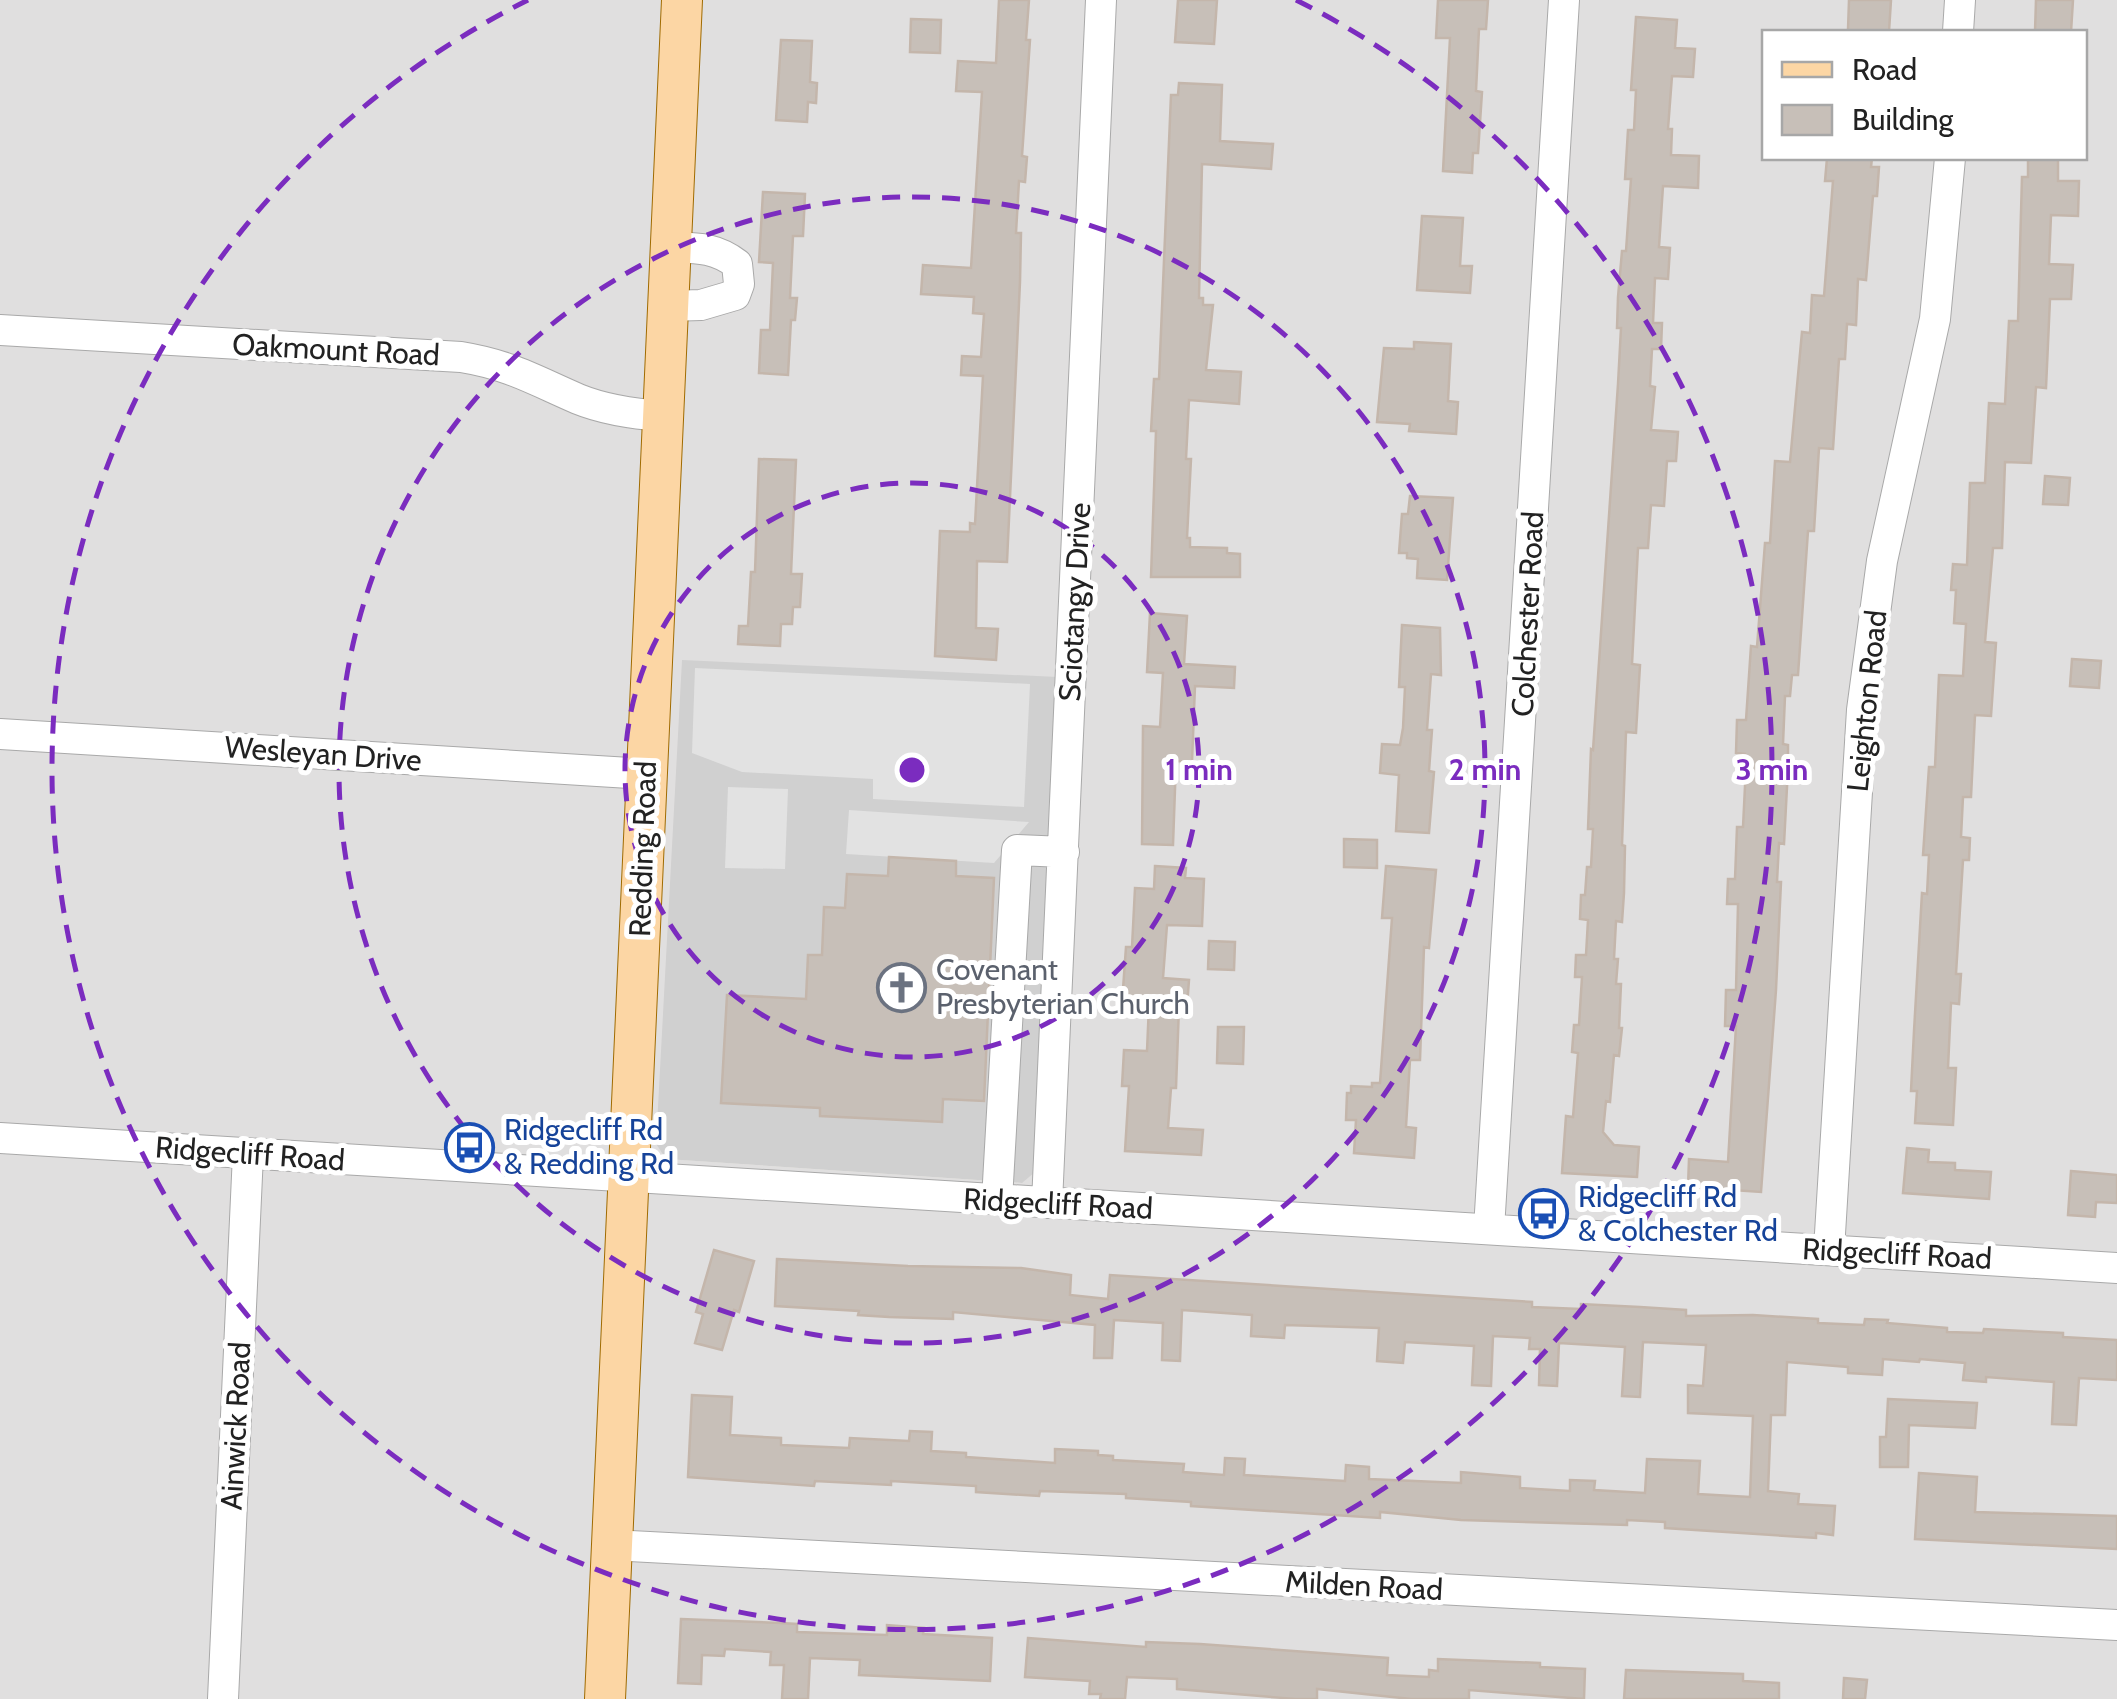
<svg xmlns="http://www.w3.org/2000/svg" width="2117" height="1699" font-family="Cabin,sans-serif">
<rect width="100%" height="100%" fill="#f2efe9"/>
<path fill="#e0dfdf" fill-rule="evenodd" d="M0 0H2117V1699H0ZM1764 32H2084V158H1764ZM656 1144 1034 1173 1021 1183 667 1159Z"/>
<path fill="#d0d0d0" d="M682 660 1058 677 1034 1173 1022 1183 666 1159 656 1144Z"/>
<path fill="#e2e2e2" d="M695 668 1030 684 1024 807 873 799V779L742 772 692 753Z
M728 787 788 789 785 869 725 868Z
M849 810 1029 822 994 863 846 854Z"/>
<path fill="#c7bfb8" stroke="#c4b6ab" stroke-width="2.5" d="M999 0H1029L1026 40H1030L1022 156 1027 157 1025 182 1019 181 1016 233H1021L1020 282 1007 562 977 561 976 628 998 629 996 660 935 656 940 531 970 532V523L975 524 983 376 961 375 962 356 981 357 984 314 973 313 974 297 921 294 923 265 971 268 982 92 956 91 958 61 996 63Z
M1178 0H1217L1214 44 1175 42Z
M1438 0H1488L1486 29H1479L1476 91 1482 92 1478 153H1473L1472 173 1443 171 1450 38H1436Z
M1849 0H1891L1889 32 1848 30Z
M2036 0H2073L2071 32H2035Z
M1636 17 1677 20 1675 48 1695 49 1693 77 1672 76 1668 129H1672L1671 155 1699 156 1698 188 1663 186 1659 247 1670 248 1668 279 1655 278 1653 323H1662L1661 349H1652L1650 386 1655 387 1651 430 1678 432 1676 461H1667L1664 506 1651 505 1648 548H1638L1632 664 1640 665 1636 733 1626 732 1622 845 1625 846 1624 893 1622 922 1616 921 1614 959H1618L1616 984H1621L1619 1028H1622L1619 1056 1614 1055 1610 1102 1606 1101 1603 1132 1614 1145 1639 1147 1637 1177 1562 1173 1566 1116 1573 1117 1578 1053 1572 1052 1574 1025H1579L1582 977H1575L1576 955H1586L1588 920 1580 919 1581 895H1585L1587 867H1591L1593 829H1588L1591 749 1593 750 1618 384 1621 328H1617L1618 297 1622 251H1626L1631 179H1625L1628 130H1634L1636 90H1631Z
M911 19 941 20 940 53 910 52Z
M781 40 812 41 810 82 817 83 816 103 808 102 807 122 776 120Z
M1179 83 1222 85 1220 141 1273 144 1271 169 1202 164 1199 298H1203V305H1213L1206 370 1241 372 1239 404 1189 400 1186 459H1191L1187 538H1190V547L1227 548V553L1240 554V577H1151L1156 431H1151L1154 379H1159L1171 95H1178Z
M1827 158H1872L1871 167H1879L1877 196H1873L1866 280 1858 279 1856 325 1847 324 1845 359H1839L1833 449 1819 448 1814 531H1808L1798 675H1792L1790 696H1785L1783 744 1788 745V768L1784 844 1779 843 1777 882H1781L1776 990 1761 1192 1688 1187 1689 1159 1728 1162 1736 1026H1725L1726 990H1736L1738 904H1727L1728 879H1735L1737 827H1743L1746 766 1745 754 1736 753 1737 720H1746L1751 646 1757 647 1765 543H1770L1775 461 1790 462 1802 332 1810 333 1812 295 1824 296 1833 181H1825Z
M2028 158H2058V181H2079L2078 216 2051 215 2049 264 2073 265 2071 299H2050L2046 388 2036 387 2031 463 2005 462 2002 548H1993L1985 642 1996 643 1991 716 1975 715 1971 797H1963L1961 837 1970 838 1969 860H1963L1956 974H1961L1959 1004 1951 1003 1948 1068H1956L1953 1125 1915 1123 1917 1091H1911L1914 1031 1922 893 1927 894 1929 855H1923L1929 767H1935L1939 675 1963 676 1966 624 1954 623 1956 590H1951L1953 564 1967 565 1970 483H1985L1989 403 2005 404 2009 321H2018L2022 177H2028Z
M763 192 805 194 803 236H793L790 298H797L795 320H791L788 375 759 373 761 330H770L773 263 759 262Z
M1422 216 1463 218 1460 266H1472L1470 293 1417 290Z
M1414 342 1451 344 1448 401 1458 402 1456 434 1409 431 1410 424 1377 422 1384 348 1414 349Z
M759 459 796 460 791 574H802L800 607H793L792 624H781L780 646 738 644 739 626H748L751 572H755Z
M2045 476 2070 478 2068 505 2043 504Z
M1410 496 1453 498 1447 580 1417 578 1418 559 1407 558V553H1399L1402 514H1408Z
M1150 613 1187 616 1184 664 1235 667 1234 688 1195 686 1192 762 1176 761 1173 845 1142 844 1143 726 1160 727 1163 673 1147 672Z
M1402 625 1440 628 1441 675 1431 674 1427 730H1432L1429 771 1434 772 1429 833 1396 831 1399 775 1380 773 1382 744 1400 745 1403 728 1405 687H1399Z
M2072 659 2101 661 2099 688 2070 686Z
M1344 839 1377 840V868L1344 867Z
M889 857 956 861V876L994 878 984 1101 943 1099 942 1122 820 1116V1108L721 1103 727 995 806 999 808 955H822L824 907 845 908 847 874 888 876Z
M1155 866 1186 868 1185 878 1204 879 1202 926 1167 925 1163 978 1189 980 1187 1007H1179L1176 1088H1171L1168 1128 1203 1130 1201 1155 1125 1151 1129 1086H1122L1124 1050 1147 1051 1149 1005 1122 1003 1126 947H1132L1135 888 1154 889Z
M1386 866 1436 870 1429 948 1424 947 1420 1060H1410L1406 1127 1416 1128 1414 1158 1354 1153 1356 1120H1346L1347 1093H1351V1086L1372 1087V1083H1380L1392 918H1382Z
M1209 941 1235 942 1234 970 1208 969Z
M1218 1027H1244L1243 1064 1217 1063Z
M1907 1148 1929 1150 1928 1162 1955 1163V1170L1991 1172 1989 1199 1903 1193Z
M2071 1171 2117 1175V1203L2096 1202 2095 1217 2068 1215Z
M714 1250 754 1261 739 1312 734 1310 722 1350 695 1343 703 1314 696 1312Z
M777 1259 908 1266 1021 1268 1071 1275 1070 1295 1108 1299 1110 1275 1532 1302V1307L1581 1309V1304L1640 1307 1686 1310V1316L1753 1315 1818 1319V1323L1864 1325 1865 1319 1888 1320 1887 1323 1947 1328V1332L1983 1333 1984 1329 2063 1333V1337L2117 1340V1380L2079 1378 2076 1425 2052 1424 2054 1382 1986 1377V1382L1963 1380 1965 1363 1920 1359 1919 1362 1883 1359 1882 1375 1848 1373V1367L1787 1362 1785 1415H1771L1768 1491 1799 1494 1798 1504 1835 1506 1833 1535 1816 1533V1538L1665 1528V1522L1627 1520V1525L1461 1520 1380 1512V1518L1191 1506V1502L1126 1498V1494L1040 1491 1039 1496 976 1492V1486L891 1481V1485L815 1481 814 1486 688 1477 692 1395 732 1397 730 1435 781 1438V1445L849 1448 850 1438 909 1441 910 1431 932 1432 931 1451 966 1453V1457L1055 1463V1449L1098 1451V1455L1113 1456V1460L1184 1464 1183 1472 1224 1475 1225 1458 1245 1459 1244 1475 1345 1481 1346 1465 1369 1467V1479L1461 1483V1472L1520 1477V1488L1570 1491V1480L1595 1481 1594 1490 1645 1493 1647 1459 1700 1461 1698 1494 1750 1497 1753 1416 1688 1413V1385L1703 1386 1706 1345 1643 1342 1640 1397 1622 1396 1625 1347 1559 1343 1557 1386 1539 1385 1540 1349H1529L1530 1338 1493 1336 1491 1386 1472 1385 1474 1346 1405 1342 1403 1363 1377 1361 1379 1328 1285 1325 1284 1338 1251 1336 1252 1315 1182 1310 1180 1361 1162 1360 1163 1323 1114 1320 1112 1358H1094L1095 1325 953 1312V1319L889 1317 858 1315 859 1311 775 1306Z
M1888 1399 1977 1403 1975 1428 1909 1425 1908 1467H1880V1437H1886Z
M1919 1473 1977 1477 1975 1512 2117 1516V1549L1915 1539Z
M681 1619 781 1623 797 1624V1632L887 1635V1625L924 1628 923 1634 992 1638 990 1681 859 1675 860 1660 810 1658 808 1699H782L784 1665H770L771 1652 725 1649 724 1656 702 1655 701 1684 678 1683Z
M1028 1638 1146 1647V1642L1200 1644 1388 1658 1387 1675 1429 1677V1670L1438 1671V1659L1540 1663V1667L1585 1669 1584 1699 1469 1690V1699H1411L1317 1689V1699H1295L1177 1689V1679L1127 1677 1125 1699H1100L1101 1694H1089L1090 1681 1025 1677Z
M1626 1670 1743 1674V1681L1779 1683V1699H1624Z
M1844 1678 1867 1680 1865 1699H1843Z"/>
<g fill="none" stroke-linecap="round" stroke-linejoin="round">
<defs>
<path id="minor" d="M1958 32 1960 0
M668 306 701 305 735 295 739 284 737 264C715 247 696 248 670 247
M0 330 461 357C510 365 534 380 578 399 605 410 634 414 663 416
M0 734 646 774
M0 1138 2117 1268
M997 1200 1017 850 1064 852
M1047 1203 1101 0
M1489 1229 1564 0
M1829 1250 1862 710 1882 561 1935 319 1950 158
M611 1545 2117 1625
M223 1699 248 1154"/>
<path id="major" d="M605 1699 682 0"/>
</defs>
<use href="#minor" stroke="#a9a9a9" stroke-width="32"/>
<use href="#major" stroke="#a06b00" stroke-width="42"/>
<use href="#minor" stroke="#fff" stroke-width="30"/>
<use href="#major" stroke="#fcd6a4" stroke-width="40"/>
</g>
<g fill="none" stroke="#7b2cbf" stroke-width="5" stroke-dasharray="18 12">
<circle cx="912" cy="770" r="287"/>
<circle cx="912" cy="770" r="573"/>
<path d="M1296 0A860 860 0 1 1 528 0"/>
</g>
<defs>
<symbol id="church-ring" viewBox="-11 -11 22 22"><circle r="9.5" fill="#fff" stroke="#6b7280" stroke-width="1.5"/><path d="M-1.2-6h2.4v3.5h3.3v2.4h-3.3V6h-2.4V-.1h-3.3v-2.4h3.3Z" fill="#6b7280"/></symbol>
<symbol id="bus-ring" viewBox="-11 -11 22 22"><circle r="9.5" fill="#fff" stroke="#1a4fb4" stroke-width="1.5"/><path d="M-5-6H5V4H4V6H2V4H-2V6H-4V4H-5ZM-3.5-4V0h7V-4ZM-3.5 1.2v1.5H-2V1.2ZM2 1.2v1.5H3.5V1.2Z" fill="#1a4fb4"/></symbol>
</defs>
<g fill-rule="evenodd">
<use href="#church-ring" x="874" y="960" width="55" height="55"/>
<use href="#bus-ring" x="442" y="1120" width="55" height="55"/>
<use href="#bus-ring" x="1516" y="1186" width="55" height="55"/>
</g>
<g text-anchor="middle" stroke-width="10" stroke-linejoin="round" paint-order="stroke">
<g font-size="30" fill="#222" stroke="#fff">
<text transform="translate(336 350) rotate(3)" y="10">Oakmount Road</text>
<text transform="translate(1075 602) rotate(-87)" y="10">Sciotangy Drive</text>
<text transform="translate(1528 614) rotate(-87)" y="10">Colchester Road</text>
<text transform="translate(1867 701) rotate(-84)" y="10">Leighton Road</text>
<text transform="translate(323 754) rotate(4)" y="10">Wesleyan Drive</text>
<text transform="translate(643 849) rotate(-88)" y="10">Redding Road</text>
<text transform="translate(250 1154) rotate(4)" y="10">Ridgecliff Road</text>
<text transform="translate(1058 1204) rotate(3)" y="10">Ridgecliff Road</text>
<text transform="translate(1897 1254) rotate(3)" y="10">Ridgecliff Road</text>
<text transform="translate(236 1426) rotate(-87)" y="10">Ainwick Road</text>
<text transform="translate(1364 1586) rotate(3)" y="10">Milden Road</text>
</g>
<g font-size="30" fill="#5b616d" stroke="#fff" text-anchor="start">
<text x="936" y="980">Covenant<tspan x="936" dy="34">Presbyterian Church</tspan></text>
</g>
<g font-size="30" fill="#164399" stroke="#fff" text-anchor="start">
<text x="504" y="1140">Ridgecliff Rd<tspan x="504" dy="34">&amp; Redding Rd</tspan></text>
<text x="1578" y="1207">Ridgecliff Rd<tspan x="1578" dy="34">&amp; Colchester Rd</tspan></text>
</g>
</g>
<circle cx="912" cy="770" r="15" fill="#7b2cbf" stroke="#fff" stroke-width="5"/>
<g font-size="30" text-anchor="middle" font-weight="bold" fill="#7b2cbf" stroke="#fff" stroke-width="10" stroke-linejoin="round" paint-order="stroke">
<text x="1199" y="780">1 min</text>
<text x="1485" y="780">2 min</text>
<text x="1772" y="780">3 min</text>
</g>
<rect x="1762" y="30" width="325" height="130" fill="#ffffff" stroke="#a7a7a7" stroke-width="2.5"/>
<rect x="1782" y="62" width="50" height="15" fill="#fcd6a4" stroke="#a7a7a7" stroke-width="2.5"/>
<text x="1852" y="80" font-size="30" fill="#222222">Road</text>
<rect x="1782" y="105" width="50" height="30" fill="#c7bfb8" stroke="#a7a7a7" stroke-width="2.5"/>
<text x="1852" y="130" font-size="30" fill="#222222">Building</text>
</svg>
